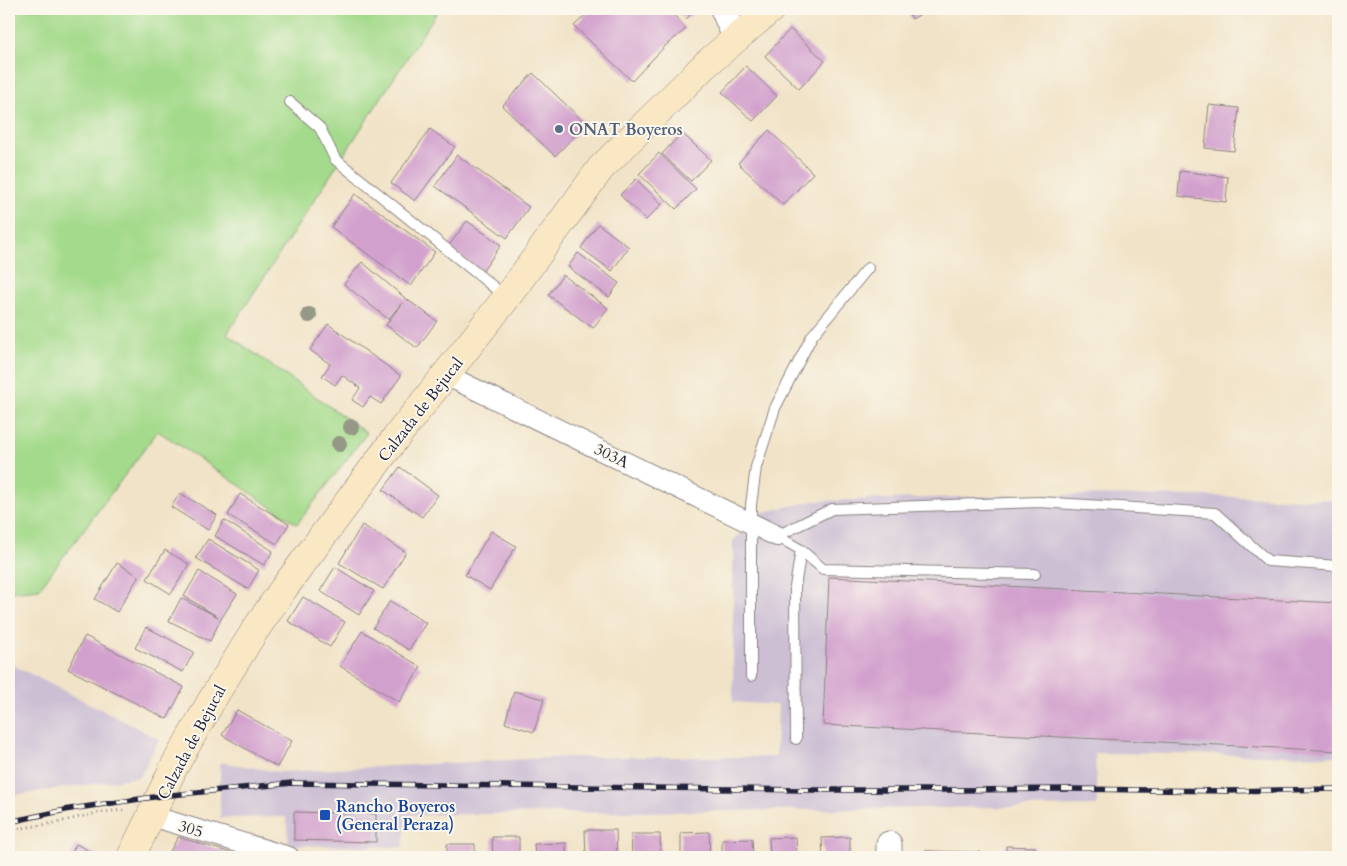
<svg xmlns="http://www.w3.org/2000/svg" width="1347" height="866" font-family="Cardo,serif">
<rect width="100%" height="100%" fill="#fbf7ec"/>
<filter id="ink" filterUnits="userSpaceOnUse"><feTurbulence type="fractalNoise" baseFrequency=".02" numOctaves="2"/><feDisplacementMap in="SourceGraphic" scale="10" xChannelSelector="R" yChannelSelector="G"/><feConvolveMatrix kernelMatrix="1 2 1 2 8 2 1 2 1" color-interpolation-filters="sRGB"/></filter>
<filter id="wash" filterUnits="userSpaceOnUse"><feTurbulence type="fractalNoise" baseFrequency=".0096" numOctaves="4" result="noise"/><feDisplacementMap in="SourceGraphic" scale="20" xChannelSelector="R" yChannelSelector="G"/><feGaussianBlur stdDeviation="1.12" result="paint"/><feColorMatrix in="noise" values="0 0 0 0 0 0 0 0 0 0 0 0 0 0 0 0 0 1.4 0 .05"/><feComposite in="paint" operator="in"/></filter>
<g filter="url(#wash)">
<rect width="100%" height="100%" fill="#f1e3c7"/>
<path fill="#ccbfd4" d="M1036 495 1208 496 1338 500V756L1095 753 1097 806 407 815 403 847 289 845 286 817 220 818V762L278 772 566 757H776L778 705 733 702V540L763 512 814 501Z
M9 663 159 739 140 777 9 796Z"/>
<path fill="#a4da8b" stroke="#637e63" d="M9 9H439L227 334 367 433 297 524 158 431 39 589 9 592Z"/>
<g id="blocks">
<path fill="#d2a0cd" d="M592 9H669L686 29 665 46 632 81 574 26Z
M677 9H697L686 19Z
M906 9H930L912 19Z
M790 29 825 61 799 89 765 56Z
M746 66 777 96 753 121 722 92Z
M533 73 586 124 555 156 502 106Z
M1209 105 1239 108 1234 151 1205 148Z
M430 129 455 147 415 201 391 183Z
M769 130 813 173 783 205 738 163Z
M682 133 711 160 691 181 662 154Z
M659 153 696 189 676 209 639 174Z
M457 155 529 207 507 238 435 186Z
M1180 171 1228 177 1226 202 1178 196Z
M636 179 662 204 646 220 620 195Z
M355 194 435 252 411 286 331 227Z
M467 221 501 245 482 272 448 247Z
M598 224 629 247 612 271 581 248Z
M578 253 619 283 609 297 568 267Z
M362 262 405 298 437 321 417 348 386 325 402 303 388 319 344 284Z
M563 275 608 308 593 328 548 295Z
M328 324 401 376 381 404 370 397 363 407 352 400 360 388 342 375 335 385 322 376 330 364 310 350Z
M400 467 438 495 422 517 383 490Z
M180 493 217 515 208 530 171 507Z
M240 494 289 524 277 544 228 515Z
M224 520 273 551 264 565 215 536Z
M362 525 406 552 383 589 339 563Z
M491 531 516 546 490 590 465 575Z
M208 539 259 570 248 589 196 558Z
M165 550 189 564 171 594 147 579Z
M117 563 139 576 117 612 95 599Z
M335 567 374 591 359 615 320 591Z
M199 571 237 594 221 619 210 641 169 621 181 598 218 617 184 596Z
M829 577 1338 603V751L823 725Z
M303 597 345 622 330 647 288 621Z
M390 601 426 623 409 650 373 628Z
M146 627 194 652 183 672 135 648Z
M362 631 421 667 399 702 340 666Z
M85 636 184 687 167 719 68 669Z
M514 691 544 699 534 732 505 723Z
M237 710 292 741 277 767 222 735Z
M294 812 376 814V842L294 840Z
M585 830H616L617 857H586Z
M709 832 710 857H681V833Z
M631 834H660L661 857H632Z
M178 837 238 855 237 857H167Z
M492 837H519V857H493Z
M796 837 797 857H770L769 838Z
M850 837V857H823L822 838Z
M752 839 753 857H722V840Z
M566 843V857H535L534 844Z
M76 844 97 855 96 857H70Z
M447 844H475V857H447Z
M1006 846 1035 847 1034 857H1006Z
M925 851 980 852V857H925Z"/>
</g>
</g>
<g filter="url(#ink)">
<use href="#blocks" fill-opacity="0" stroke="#8a8281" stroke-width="1"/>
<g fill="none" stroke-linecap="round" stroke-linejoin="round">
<defs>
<path id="service" d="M290 102 320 128 335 159 506 297
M777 536 832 509 1039 502 1215 513 1268 561 1338 566
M777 536 801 550 823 569 1035 574
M751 676V505L756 467 775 408 812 336 868 268
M796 739 795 587 801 550"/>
<path id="minor" d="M446 375 777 536
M151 816 289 857"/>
<path id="tertiary" d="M723 9 736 39
M889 844V857"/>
<path id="secondary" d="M131 857 174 767 213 698 255 630 284 588 394 440 507 297 601 168 705 65 771 9"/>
</defs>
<use href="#service" stroke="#8a8281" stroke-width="12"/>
<use href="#minor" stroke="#8a8281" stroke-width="22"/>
<use href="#tertiary" stroke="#8a8281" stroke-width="27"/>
<use href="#secondary" stroke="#8a8281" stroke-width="29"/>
<path stroke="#8a8281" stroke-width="3" stroke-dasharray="1 4" stroke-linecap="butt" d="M9 830 55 823 101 812 126 810"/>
<use href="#service" stroke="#fff" stroke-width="10"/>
<use href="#minor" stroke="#fff" stroke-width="20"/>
<use href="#tertiary" stroke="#fff" stroke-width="25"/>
<use href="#secondary" stroke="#fae7c3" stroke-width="28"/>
<defs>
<path id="rail" d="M9 822 70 809 161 796 292 783 802 790H949L1071 789 1227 791 1338 789"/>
</defs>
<use href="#rail" stroke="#22223b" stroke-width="5.5"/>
<use href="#rail" stroke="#fbf7ec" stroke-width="4" stroke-dasharray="11" stroke-linecap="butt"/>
</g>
<g fill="#959787">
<circle cx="309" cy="315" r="8"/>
<circle cx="351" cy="427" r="8"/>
<circle cx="339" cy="444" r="8"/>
</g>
</g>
<circle fill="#5c6f8a" stroke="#fbf7ec" stroke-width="2" cx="559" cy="129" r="5"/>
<rect fill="#1a4fb4" stroke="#fbf7ec" stroke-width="2" x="319" y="809" width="12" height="12" rx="2.5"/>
<g text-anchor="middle" stroke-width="4" stroke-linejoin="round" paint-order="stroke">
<g font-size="16" font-weight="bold" fill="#4e5e75" stroke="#fbf7ec" text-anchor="start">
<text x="569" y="135">ONAT Boyeros</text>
</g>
<g font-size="16" fill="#22223b" stroke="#fbf7ec">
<text transform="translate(420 409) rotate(-52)" y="6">Calzada de Bejucal</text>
<text transform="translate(612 455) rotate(26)" y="6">303A</text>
<text transform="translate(191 742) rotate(-62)" y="6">Calzada de Bejucal</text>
<text transform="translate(191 828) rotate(17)" y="6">305</text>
</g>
<g font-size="16" font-weight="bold" fill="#164399" stroke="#fbf7ec" text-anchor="start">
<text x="336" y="812">Rancho Boyeros<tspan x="336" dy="18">(General Peraza)</tspan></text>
</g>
</g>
<rect width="1347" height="866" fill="none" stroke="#fbf7ec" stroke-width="30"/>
</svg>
